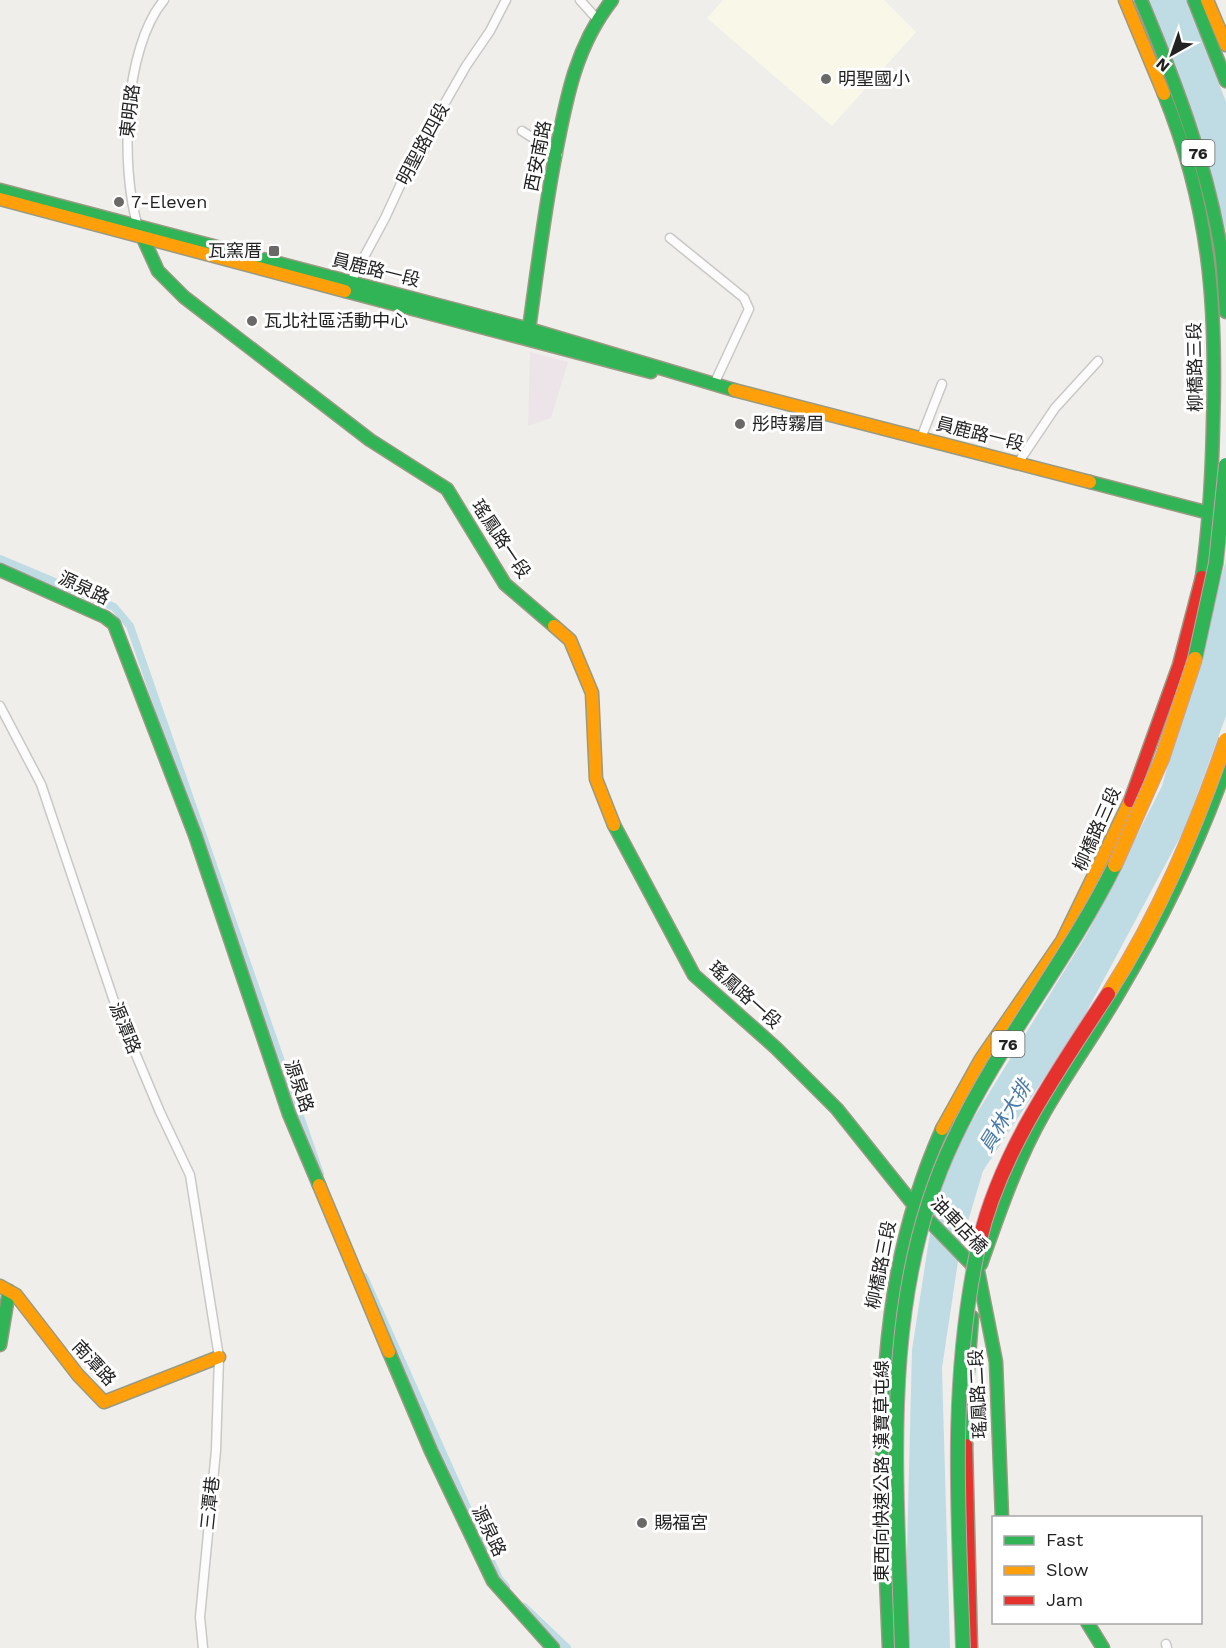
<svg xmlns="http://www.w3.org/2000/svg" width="1226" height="1648" font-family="'Work Sans','Noto Sans TC',sans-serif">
<rect width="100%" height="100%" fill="#f0eeeb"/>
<path fill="#ede4e9" d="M530 352 568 362 551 418 528 426Z"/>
<path fill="#f8f7e8" d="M723 0H884L916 32 832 126 707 18Z"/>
<path fill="#bfdbe3" d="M1144 0H1187L1226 102V232L1192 117Z
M1226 560V716L1185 828 1081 1022 983 1171 960 1248 942 1368 950 1648H907L906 1593 912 1350 932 1220 954 1150 1087 934 1162 786Z"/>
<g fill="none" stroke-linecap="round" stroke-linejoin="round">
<path stroke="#bfdbe3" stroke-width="8" d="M0 559 114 607 130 626 320 1174
M364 1277 499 1579 506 1587
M524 1607 567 1648"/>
<defs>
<path id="street" d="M580 0 597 19
M522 131 558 154
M138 227C120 168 123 49 164 0
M670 238 744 298 749 309 715 382
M349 285 385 218 405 175 423 152 442 108 466 66 490 31 506 0
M921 438 942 384
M1018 463 1055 408 1098 361
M0 706 41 784 116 1007 160 1112 190 1175 219 1357 216 1450 200 1617 203 1648
M1166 1644 1167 1648"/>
<path id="fast" d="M1141 0C1174 79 1205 159 1220 244 1224 266 1224 289 1226 312
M1194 0 1226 81
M1164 94C1210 208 1217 305 1213 426 1212 477 1209 527 1202 577
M0 190 529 329 734 390
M138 227 158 271 184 297 370 440 447 489 505 584 554 626
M345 291 651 372
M529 329C537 271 544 214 555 157 566 100 575 47 612 0
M1090 482 1213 514
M0 570 105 617 114 624 195 835 289 1114 319 1185
M614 825 694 975 776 1048 837 1109 913 1204 978 1271 996 1362 1002 1518
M981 1264C999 1213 1017 1160 1044 1113 1068 1071 1097 1031 1121 989 1163 918 1198 845 1226 767
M0 1345 9 1291
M389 1352 431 1451 493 1581 553 1648
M966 1445 965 1410 972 1317
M1087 1622 1103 1648
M889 1648C882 1467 866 1299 942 1129"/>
<path id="slow" d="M1125 0 1164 94
M1207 0 1226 45
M0 199 345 291
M734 390 1090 482
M554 626 570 640 592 693 596 779 614 825
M942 1129 981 1059 1062 941 1130 801
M319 1185 389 1352
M0 1286 16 1295 78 1375 104 1402 219 1357"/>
<path id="jam" d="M1130 801 1179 665 1202 577
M966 1445 971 1648"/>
</defs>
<use href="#street" stroke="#c9c8c7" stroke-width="11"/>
<use href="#fast" stroke="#999a82" stroke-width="15"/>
<use href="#slow" stroke="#999a82" stroke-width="15"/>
<use href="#jam" stroke="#999a82" stroke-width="15"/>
<use href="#street" stroke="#fdfcfc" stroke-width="8"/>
<use href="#fast" stroke="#30b455" stroke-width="12"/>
<use href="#slow" stroke="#ff9f0a" stroke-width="12"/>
<use href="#jam" stroke="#e5322d" stroke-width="12"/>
<defs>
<path id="fast-bridge" d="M1195 659 1216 563 1226 465
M902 1648C897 1478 878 1297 954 1139 999 1043 1068 960 1115 865
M963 1648C958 1510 949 1379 979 1243"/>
<path id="slow-bridge" d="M1115 865 1162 759 1195 659
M1108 994C1159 915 1195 829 1226 740"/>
<path id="jam-bridge" d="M979 1243C1000 1152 1058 1071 1108 994"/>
</defs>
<use href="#fast-bridge" stroke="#c5a2ac" stroke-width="16" stroke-linecap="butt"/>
<use href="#slow-bridge" stroke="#c5a2ac" stroke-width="16" stroke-linecap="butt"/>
<use href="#jam-bridge" stroke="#c5a2ac" stroke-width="16" stroke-linecap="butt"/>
<use href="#fast-bridge" stroke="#30b455" stroke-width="14"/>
<use href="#slow-bridge" stroke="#ff9f0a" stroke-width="14"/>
<use href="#jam-bridge" stroke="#e5322d" stroke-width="14"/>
</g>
<g fill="#6a6968" stroke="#fff" stroke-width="2">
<circle cx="826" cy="79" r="6"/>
<circle cx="119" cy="202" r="6"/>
<rect x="268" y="245" width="12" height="12" rx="3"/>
<circle cx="252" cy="321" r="6"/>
<circle cx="740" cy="424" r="6"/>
<circle cx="642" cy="1523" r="6"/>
</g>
<g text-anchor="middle" stroke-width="6" stroke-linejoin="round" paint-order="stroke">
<g fill="#fff" stroke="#646464" stroke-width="1.5">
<rect x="1181.5" y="140" width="33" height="26" rx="4.5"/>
<rect x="991.5" y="1031" width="33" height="26" rx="4.5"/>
</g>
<g font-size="16" font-weight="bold" fill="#222">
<text x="1198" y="159">76</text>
<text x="1008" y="1050">76</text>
</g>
<g font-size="18" fill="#222" stroke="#fff" text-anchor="start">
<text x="838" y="85">明聖國小</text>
<text x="131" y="208">7-Eleven</text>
<text x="262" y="257" text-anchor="end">瓦窯厝</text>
<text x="264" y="327">瓦北社區活動中心</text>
<text x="752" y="430">彤時霧眉</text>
<text x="654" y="1529">賜福宮</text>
</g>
<g font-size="18" fill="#222" stroke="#fff">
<text transform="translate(130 111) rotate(-83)" y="6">東明路</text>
<text transform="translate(423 144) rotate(-62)" y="6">明聖路四段</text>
<text transform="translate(538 156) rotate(-79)" y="6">西安南路</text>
<text transform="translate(376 270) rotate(14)" y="6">員鹿路一段</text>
<text transform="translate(1195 367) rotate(-91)" y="6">柳橋路三段</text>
<text transform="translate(980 434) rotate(14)" y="6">員鹿路一段</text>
<text transform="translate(501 539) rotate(56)" y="6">瑤鳳路一段</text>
<text transform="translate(84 588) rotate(25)" y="6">源泉路</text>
<text transform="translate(1097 829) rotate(-66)" y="6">柳橋路三段</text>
<text transform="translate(745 995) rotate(42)" y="6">瑤鳳路一段</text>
<text transform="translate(125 1028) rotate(68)" y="6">源潭路</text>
<text transform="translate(299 1086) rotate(71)" y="6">源泉路</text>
<text transform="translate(959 1225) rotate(46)" y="6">油車店橋</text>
<text transform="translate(881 1265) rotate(-79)" y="6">柳橋路三段</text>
<text transform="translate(94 1363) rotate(47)" y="6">南潭路</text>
<text transform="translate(978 1394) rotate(-93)" y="6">瑤鳳路二段</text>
<text transform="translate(882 1471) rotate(-90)" y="6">東西向快速公路 漢寶草屯線</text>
<text transform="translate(210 1503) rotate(-84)" y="6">三潭巷</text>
<text transform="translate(489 1531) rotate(64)" y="6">源泉路</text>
</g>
<g font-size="20" font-style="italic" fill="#4a7aab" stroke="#fff">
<text transform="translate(1005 1116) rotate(-58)" y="7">員林大排</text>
</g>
</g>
<rect x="992" y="1516" width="210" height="108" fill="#ffffff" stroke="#a7a7a7" stroke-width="1.5"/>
<rect x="1004" y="1536" width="30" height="9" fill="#30b455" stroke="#a7a7a7" stroke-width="1.5"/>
<text x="1046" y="1546" font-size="18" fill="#222222">Fast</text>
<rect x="1004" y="1566" width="30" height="9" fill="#ff9f0a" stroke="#a7a7a7" stroke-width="1.5"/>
<text x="1046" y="1576" font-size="18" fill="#222222">Slow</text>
<rect x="1004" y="1596" width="30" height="9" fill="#e5322d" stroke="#a7a7a7" stroke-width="1.5"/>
<text x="1046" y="1606" font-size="18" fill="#222222">Jam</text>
<g transform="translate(1172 54) rotate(220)" stroke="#ffffff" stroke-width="4.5" paint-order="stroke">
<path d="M0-4.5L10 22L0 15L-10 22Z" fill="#222222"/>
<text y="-9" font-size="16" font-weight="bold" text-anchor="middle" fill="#222222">N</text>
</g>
</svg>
